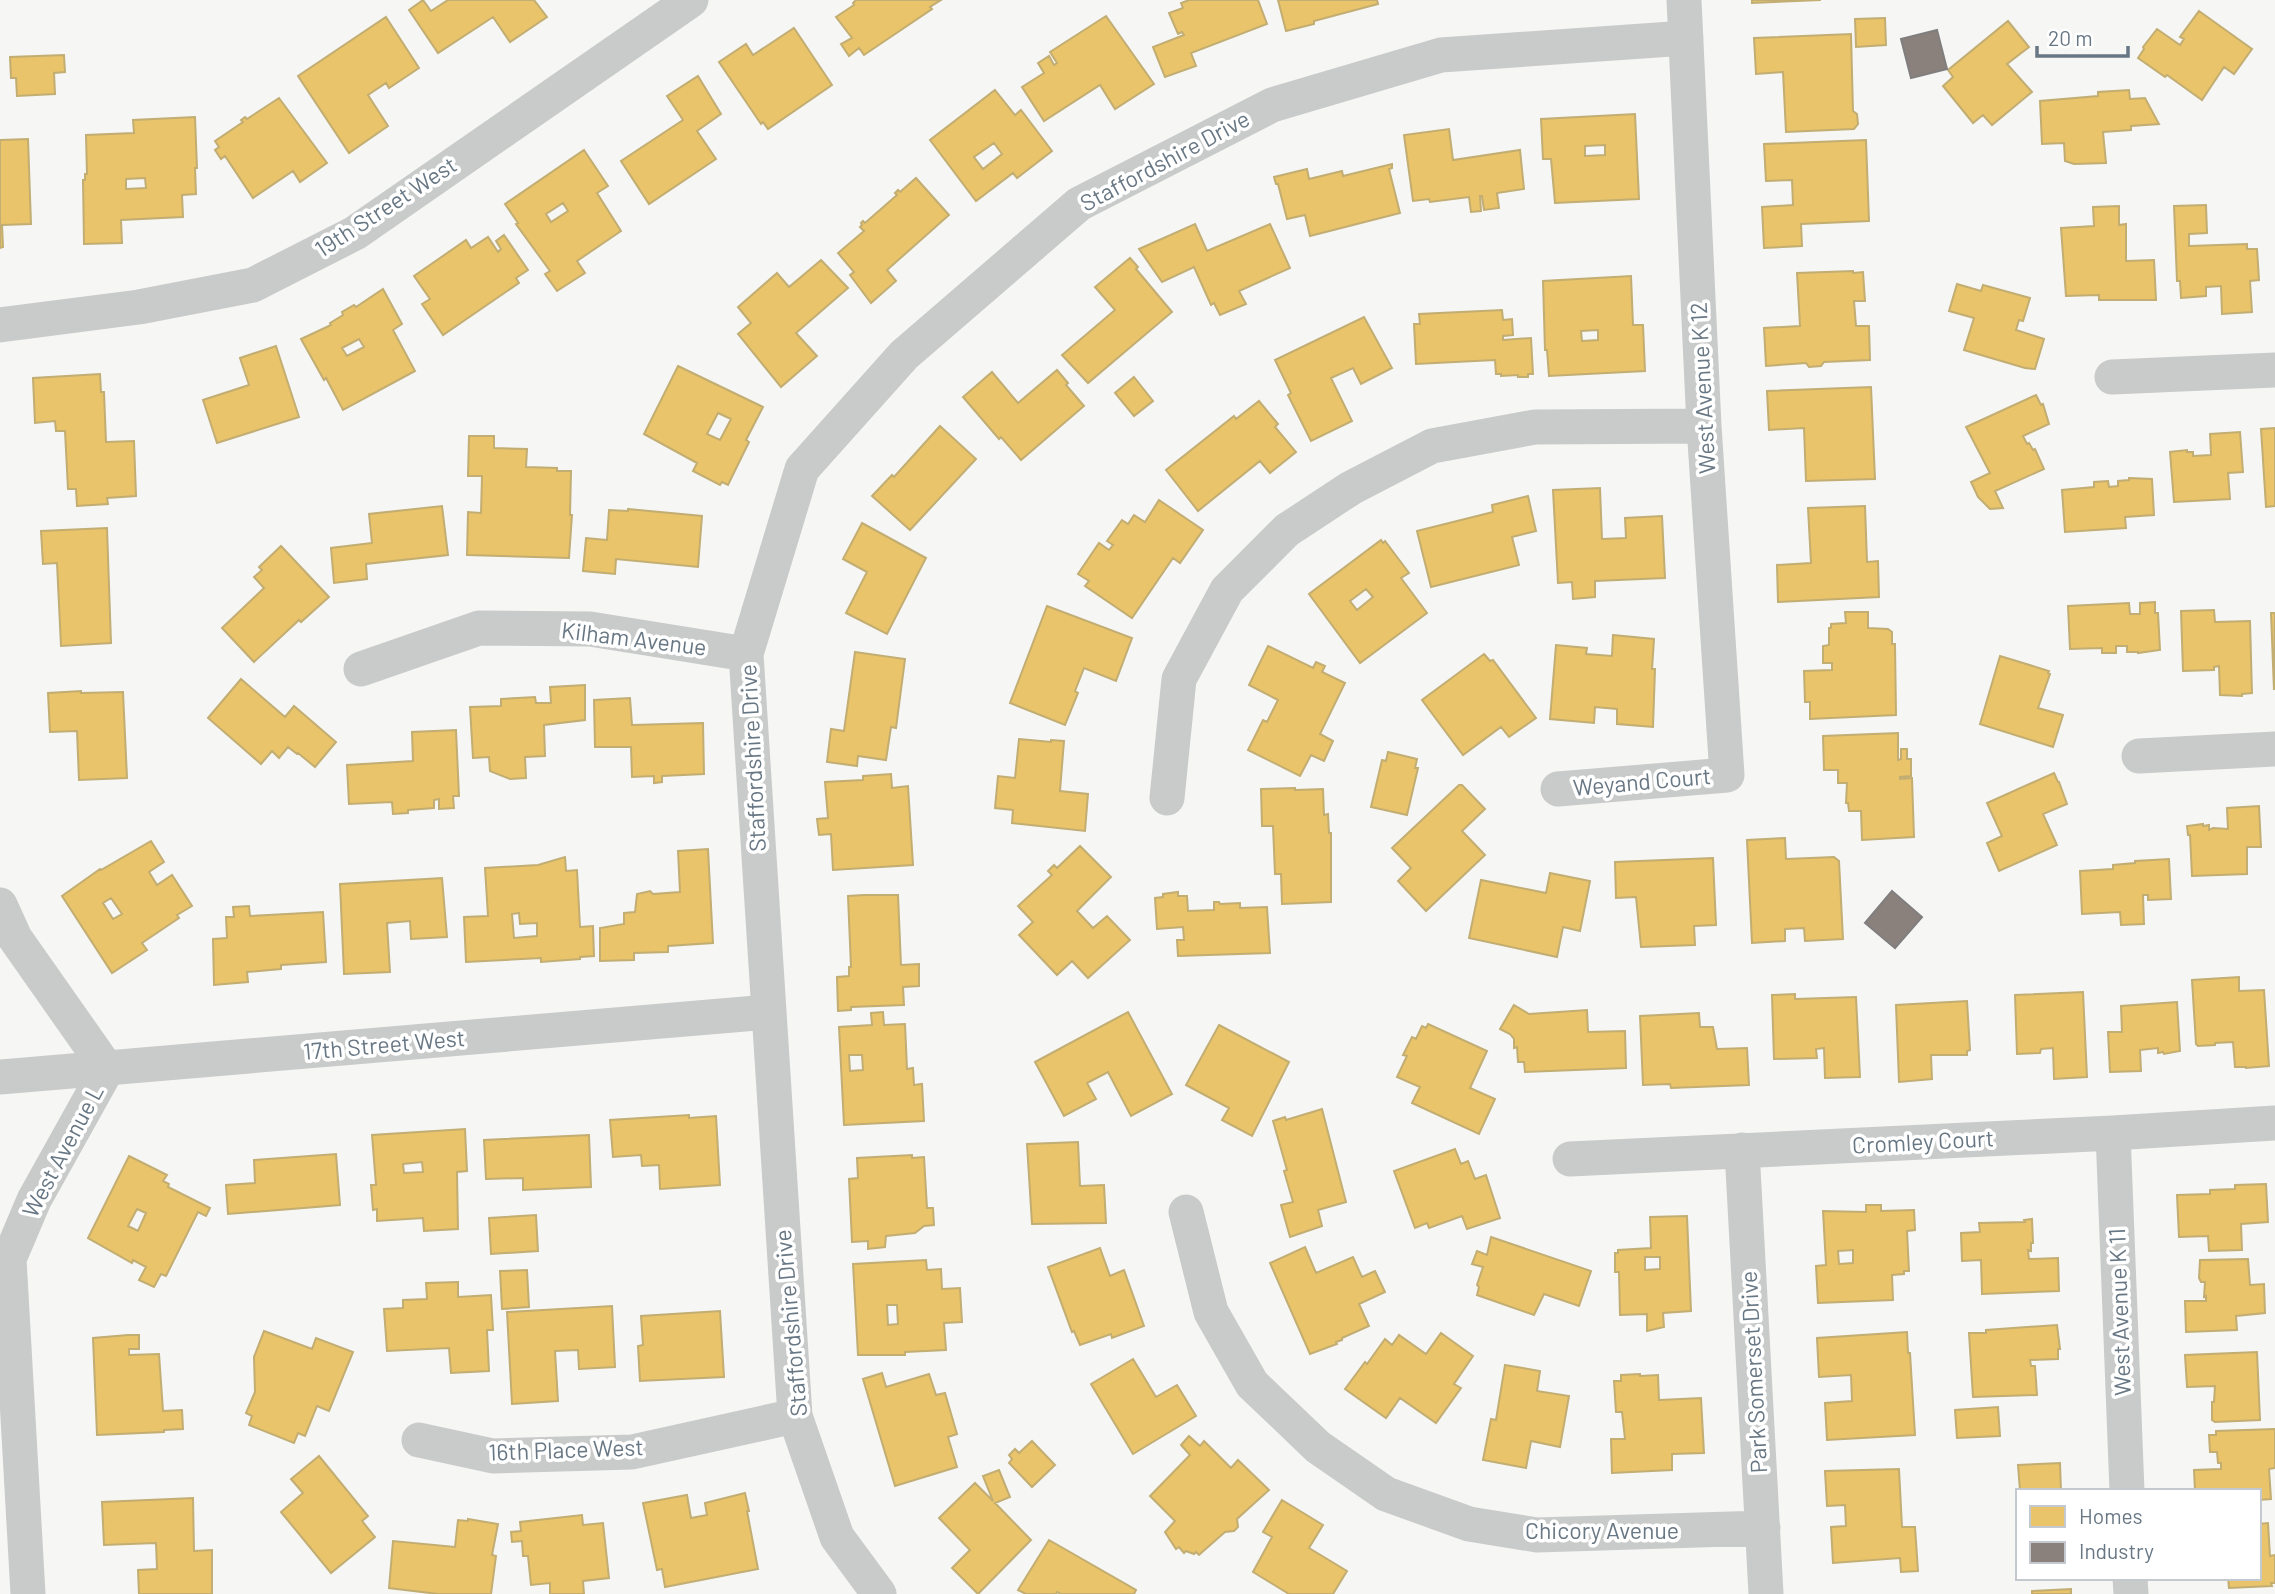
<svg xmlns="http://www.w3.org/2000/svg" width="2275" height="1594" font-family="Barlow,sans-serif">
<rect width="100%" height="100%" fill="#f6f6f5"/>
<path fill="#e9c46a" stroke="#c2ad72" stroke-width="2" fill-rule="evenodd" d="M423 0 431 11 448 0H534L547 17 510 42 493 17 438 53 409 10Z
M856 0H941L930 7 932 9 864 55 859 48 849 56 841 44 852 38 836 17 854 5 853 3Z
M1189 0H1258L1267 24 1191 53 1196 66 1165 77 1153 47 1184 35 1182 32 1178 34 1169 13 1183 8 1181 3Z
M1278 0H1377L1378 4 1314 21V24L1286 31Z
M1752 0H1821L1752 3Z
M2199 11 2252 49 2234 74 2224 67 2202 100 2167 75 2165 77 2138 58 2144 49 2143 47 2157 29 2180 45 2184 39 2180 37Z
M1106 16 1154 84 1115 109 1100 85 1044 121 1022 87 1044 73 1038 63 1049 56 1054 65 1057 63 1050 52Z
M386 17 419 68 389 88 386 83 368 95 388 126 349 153 298 76Z
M1885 18 1886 45 1856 47 1855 19Z
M2008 21 2029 47 2007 64 2032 92 1992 125 1983 115 1973 123 1943 86 1953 77 1948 70Z
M794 28 832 85 768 129 763 122 761 124 719 62 746 44 753 55Z
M1851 34 1853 111 1857 114 1858 124 1854 129 1786 132 1783 72 1756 74 1754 38Z
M64 55 65 72 54 73 55 94 17 96 16 78H11L10 57Z
M698 76 721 114 697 131 716 159 649 204 621 161 683 120 667 96Z
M995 90 1015 115 1021 110 1052 151 1017 178 1013 173 976 201 930 140ZM994 143 1002 154 983 169 974 157Z
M2129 90 2130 99 2145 98 2159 124 2131 126V130L2103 132 2106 163 2074 164 2065 161 2064 143 2042 144 2040 101 2098 96V92Z
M279 98 327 163 300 182 293 171 253 198 225 156 221 159 215 150 219 147 215 141 243 122 241 120 245 117 247 119Z
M1635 114 1639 199 1555 203 1551 159H1543L1541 119ZM1605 145V155L1585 156V146Z
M195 117 197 168H195L196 194 182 195 183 217 121 220 122 243 84 244 83 180H85V174H87L86 135 134 133 133 120ZM145 178 146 188 126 189V179Z
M1449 129 1453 160 1520 150 1524 189 1497 193 1499 208 1484 210 1482 196H1480L1481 211 1471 212 1469 197 1430 202 1429 199 1413 201 1404 135Z
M28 139 31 224 2 225 3 247 0 248V140Z
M1866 140 1869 221 1801 224 1802 246 1764 248 1762 207 1793 205 1792 180 1766 181 1764 144Z
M584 150 608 186 597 193 621 231 577 261 585 273 557 291 545 274 550 271 516 224 518 223 505 204ZM563 203 568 211 551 222 546 214Z
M1392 164V168L1389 169 1400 213 1310 236 1305 215 1287 219 1278 184H1276L1274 177 1307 169 1309 179 1342 171 1343 176Z
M916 178 949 215 887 270 896 281 871 303 850 275 854 272 838 253 864 231 860 227 862 225 861 223 863 221 865 223 897 195 895 193 898 190 900 192Z
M2206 205 2207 233 2189 234V246L2247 244V249H2257L2259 280 2250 281 2252 312 2222 314 2221 286 2206 287V296L2181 298 2180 281H2177L2174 206Z
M2119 206V225L2126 224V261L2154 260 2156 300H2099V295L2066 296 2061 228 2094 226 2093 207Z
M1195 224 1207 251 1270 224 1290 268 1239 291 1246 304 1220 315 1214 303 1211 305 1194 267 1162 282 1139 249Z
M504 235 528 270 516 278 519 283 443 335 422 304 430 299 414 276 466 240 471 248 488 237 498 252 501 249 496 241Z
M1130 258 1138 267 1136 269 1172 312 1088 383 1062 355 1115 310 1095 287Z
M821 260 848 288 796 333 817 356 781 387 738 334 751 323 738 307 777 273 789 287Z
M1853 271V273L1863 272 1865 301H1854L1856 326H1869L1870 360 1824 362 1821 366 1809 367 1806 363 1766 366 1764 328 1800 326 1797 273Z
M1631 276 1633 325H1643L1645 371 1549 376 1547 350H1545L1543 281ZM1598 330V340L1582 341 1581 331Z
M1957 284 1981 291 1983 285 2030 298 2023 321 2019 320 2016 330 2044 339 2035 369 2025 368 1964 350 1974 318 1949 311Z
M383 289 402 324 393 330 415 371 343 410 326 378 324 380 301 339 331 325 330 323 343 315 342 312 354 305 356 307ZM359 339 364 347 347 356 342 348Z
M1502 310 1503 320 1512 319 1513 335 1503 336V340L1531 338 1533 374H1528V377H1518V375L1501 376V374H1496L1495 360 1416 364 1414 324H1420L1419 314Z
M1364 317 1392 368 1361 384 1353 368 1331 378 1352 421 1311 441 1288 395 1291 393 1275 360Z
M276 346 299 417 217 443 203 400 249 385 240 358Z
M678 366 763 407 746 440 749 442 728 485 722 482 720 485 693 471 697 463 644 434ZM718 413 731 419 720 440 707 434Z
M1057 370 1068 383 1066 385 1084 406 1021 460 1001 437 999 439 963 397 992 372 1018 403Z
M100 374 101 392H104L106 442 134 441 136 496 107 498 108 504 77 506 76 489H68L65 431H56L55 421 35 423 33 378Z
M1134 377 1153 401 1134 416 1115 393Z
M1871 387 1875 479 1806 481 1804 428 1769 430 1767 391Z
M2036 395 2041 405 2043 404 2049 424 2023 436 2027 444 2029 443 2033 450 2035 449 2044 469 1995 491 2003 508 1990 509 1978 497 1971 482 1990 473 1966 427Z
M1259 401 1278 424 1275 427 1296 452 1270 473 1260 461 1198 511 1166 470 1234 416 1236 419Z
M940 426 976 459 910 530 872 496 892 475 894 477Z
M2275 428V506L2266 507 2261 429Z
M2240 432 2243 472 2228 473 2230 499 2174 502 2170 452 2187 450V452H2193V456L2211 455 2210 434Z
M469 436H494V448L527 449 526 467 557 468V471H571L570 515H572L569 558 467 555 468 512 481 513 482 476H468Z
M2129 478 2152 479 2154 515 2125 517 2126 528 2065 532 2062 490 2094 487V482L2108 481 2109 487 2118 486V481L2129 480Z
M1600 488 1602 539 1626 538 1625 518 1662 516 1665 578 1595 581V597L1573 599 1572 582 1558 583 1553 490Z
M1528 496 1536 531 1512 537 1519 565 1431 587 1417 531 1493 512 1492 505Z
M1159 500 1203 530 1180 563 1173 558 1132 618 1085 586 1089 581 1078 574 1099 543 1109 550 1113 545 1107 541 1122 520 1128 524 1134 515 1145 522Z
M442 506 448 555 366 564 367 579 334 583 331 548 372 543 369 514Z
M1865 506 1867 562 1878 561 1879 597 1778 602 1777 565 1811 563 1808 508Z
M628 509 702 516 698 567 616 559 615 574 583 571 586 538 607 540 609 510 628 511Z
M862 523 926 558 887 634 846 613 867 572 843 559Z
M107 528 111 643 61 646 57 563 43 564 41 531Z
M1381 540 1383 543 1385 541 1409 573 1401 578 1427 613 1360 663 1309 594ZM1366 589 1373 597 1357 610 1350 601Z
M281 546 329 597 301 622 299 620 254 662 222 628 264 588 254 577 262 570 259 567Z
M2155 602V613H2158L2160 650 2138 653V652H2127V646H2116V653H2102V648L2070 649 2068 606 2129 603 2130 614H2140V603Z
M1047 606 1132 638 1116 681 1084 668 1075 691 1078 693 1065 725 1010 703Z
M2214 610 2215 622 2250 621 2252 693 2242 694V696L2220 695 2219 666 2214 667V670L2183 671 2181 611Z
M1845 612H1868V628L1888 629 1892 632V644H1895L1896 715 1810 719V702H1805L1804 671 1832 670V663H1823V646L1829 645V628H1831V624L1846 623Z
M2271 613H2275L2274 690Z
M1613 635 1654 639 1652 669H1655L1653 727 1617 724V709L1595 707 1594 723 1550 719 1556 645 1587 648 1586 654 1612 656Z
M1268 646 1313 668 1316 662 1325 666 1322 672 1345 683 1320 734 1333 741 1324 761 1311 755 1300 776 1248 750 1263 720 1267 722 1278 700 1249 685Z
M855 652 905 659 896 728 891 727 886 760 858 756 857 766 827 762 831 729 844 731Z
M1484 654 1490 661 1493 660 1536 718 1509 737 1501 727 1463 755 1422 700Z
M2000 656 2049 671 2048 673 2050 674 2038 708 2063 715 2053 747 1980 724Z
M241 679 285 717 294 706 336 742 315 767 298 753 297 754 288 747 279 758 272 751 261 764 208 718Z
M585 685V720L544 725 545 756 525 757 526 778 510 779 490 771 489 757 473 758 470 707 501 706V699L535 697 536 703H551L550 687Z
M81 691V693L123 692 127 778 79 780 77 731 50 732 48 693Z
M630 698 632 725 703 723 704 774 662 776V782L654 783V776L632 777 631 747H595L594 700Z
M456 730 459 796H453L454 808 439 809V799L434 800V808L408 810V813L393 814 392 802 349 804 347 765 413 761 412 732Z
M1898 733V760L1901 759V749H1907V759H1911V776L1900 777V779L1912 778 1914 837 1862 840 1861 811H1849L1848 803H1846L1847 783H1838V770H1824L1823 736Z
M1019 739 1051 742V740L1064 741 1060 791 1088 794 1085 831 1012 823 1013 810 995 808 998 776 1015 778Z
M1388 752 1417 759 1415 768H1418L1407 815 1371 807 1382 760 1386 761Z
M2054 773 2058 782H2059L2067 804 2043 814 2057 845 1999 871 1987 843 2002 836 1987 803Z
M891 774 892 788 908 786 913 865 833 870 831 834 819 835 817 819 828 818 825 782 863 780V776Z
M1459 785H1462L1485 809 1462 831 1485 855 1426 911 1398 881 1411 868 1392 848Z
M1295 788V790L1323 789 1324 815 1328 814 1329 833H1331V902L1282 904 1281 874H1275L1273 826H1262L1261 789Z
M2259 806 2261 847H2247V874L2192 876 2190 835H2188L2187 826 2203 824V826L2209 825V830L2213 828 2228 829 2227 808Z
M1785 838 1786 859 1834 857 1839 861 1843 939 1805 941 1804 928 1785 929V941L1752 943 1747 840Z
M151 841 164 862 149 872 157 885 172 875 192 906 177 915 179 918 142 943 147 950 112 973 62 896 100 869 101 870ZM111 898 122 914 113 919 103 903Z
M1080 846 1111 877 1077 911 1093 928 1107 916 1130 940 1088 978 1072 961 1057 975 1019 935 1033 922 1018 906 1052 875 1048 871 1054 865 1057 868Z
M708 849 713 943 668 946V952L634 953V960L600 961V928L624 924V913L635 912 637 894 650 891 653 894 680 892 678 851Z
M565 857 566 871 577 870 580 927 593 926 594 956 580 957V959L541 962V958L466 962 464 917 488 916 485 868 538 865ZM519 913 520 924 537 923V936L514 938 512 914Z
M1713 858 1716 925 1694 926 1695 945 1641 947 1636 897 1616 898 1615 862Z
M2169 859 2171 899 2148 900V895H2143L2144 924 2121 925 2120 912 2082 914 2080 871 2113 869V865L2135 863V861Z
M1550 873 1590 881 1580 931 1563 927 1557 957 1469 938 1481 880 1546 893Z
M442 878 447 937 411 939 410 921 387 923 390 972 344 974 340 884Z
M1178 892V896H1187L1188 911 1214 910V902H1219L1220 904 1240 903V908L1267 907 1270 953 1178 956 1177 940H1184L1183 927 1157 929 1155 898 1163 897V894Z
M864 895H898L901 965 919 964V986L903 987 904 1005 851 1007V1010L838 1011 837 977 849 976V967H851L848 896Z
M249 906 250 916 323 912 326 962 281 965V969L247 972 248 982 214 985 213 939 227 938 226 917H234L233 907Z
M2239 977V991L2264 990 2269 1066 2246 1068V1067H2235L2233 1042 2215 1043V1045L2198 1046 2196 1044 2192 980Z
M2083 992 2087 1077 2054 1079 2053 1048 2041 1049 2040 1053 2017 1054 2015 995Z
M1795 994V999L1856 997 1860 1077 1825 1078 1824 1048 1816 1049 1817 1058 1774 1059 1772 995Z
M1967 1001 1970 1050 1967 1051V1055H1931L1932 1079 1899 1082 1896 1005Z
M2177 1002 2180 1051 2164 1054 2163 1052 2158 1053V1048L2140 1050 2141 1071 2110 1072 2108 1032H2122L2121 1006Z
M1514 1005 1529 1014 1587 1010 1588 1032 1625 1031 1626 1068 1525 1072 1524 1062H1518L1517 1047 1514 1048V1039L1510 1034 1500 1029Z
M883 1012 884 1025 905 1024 907 1069 913 1068 914 1085 922 1084 924 1121 844 1125 839 1027 872 1025 871 1013ZM849 1055H862L863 1070 850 1071Z
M1128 1012 1172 1094 1131 1116 1108 1072 1087 1083 1096 1099 1064 1116 1035 1062Z
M1699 1013 1700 1027H1713L1717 1049 1747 1048 1749 1085 1671 1088 1670 1084 1643 1085 1640 1016Z
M1428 1024 1487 1051 1470 1088 1495 1099 1479 1134 1412 1103 1420 1087 1397 1077 1407 1056 1403 1055 1412 1037 1416 1039 1422 1026 1426 1028Z
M1219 1025 1289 1062 1252 1136 1222 1120 1229 1108 1186 1085Z
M1322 1109 1346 1202 1318 1210 1322 1226 1290 1237 1281 1205 1293 1202 1284 1171 1287 1170 1273 1121 1285 1117 1286 1120Z
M689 1115V1118L716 1116 720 1185 660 1189 659 1165 642 1166 641 1155 613 1157 610 1120Z
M465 1129 467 1171 457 1172 458 1229 424 1231 423 1218 377 1221V1209L373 1210 371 1185H376L372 1135ZM422 1162 423 1172 404 1173 403 1164Z
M589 1135 591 1187 523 1190V1178L486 1179 484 1140Z
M1078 1142 1080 1186 1104 1185 1106 1223 1032 1224 1027 1144Z
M1455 1149 1461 1164 1468 1161 1475 1179 1486 1175 1500 1218 1467 1229 1462 1216 1429 1228 1427 1223 1415 1228 1394 1171Z
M336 1154 340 1205 228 1214 226 1185 255 1183 254 1160Z
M912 1155V1158L924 1157 927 1208H933L934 1225 924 1226 915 1233 886 1236 885 1247 868 1249V1241L852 1242 849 1179 858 1178 857 1158Z
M129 1156 167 1175 163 1181 169 1184 168 1187 210 1208 206 1216 198 1212 166 1276 161 1274 154 1287 139 1280 146 1267 133 1260 132 1263 88 1238ZM137 1209 146 1213 138 1231 128 1226Z
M2266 1184 2268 1222 2241 1224 2242 1250 2209 1251 2208 1236 2179 1237 2177 1195 2210 1194V1190L2235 1189V1185Z
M1866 1205H1881V1211L1914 1210 1915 1230 1907 1231 1909 1271H1904V1274L1892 1275 1893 1300 1818 1303 1816 1266 1826 1265 1823 1211 1866 1212ZM1853 1250V1263L1839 1264 1838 1251Z
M536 1215 538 1251 491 1254 489 1218Z
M1687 1216 1691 1311 1663 1313 1664 1327 1647 1331V1314L1620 1315 1619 1272H1615V1253H1618V1250L1651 1248 1650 1217ZM1645 1257H1660V1269L1645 1270Z
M2032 1219 2033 1243H2031V1251L2028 1250 2029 1259 2058 1258 2059 1291 1982 1294 1981 1260 1962 1261 1961 1233 1980 1232 1979 1223 2025 1222 2024 1220Z
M1491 1237 1591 1271 1579 1306 1544 1294 1534 1315 1477 1295 1479 1287 1477 1285 1483 1267 1472 1264 1477 1251 1487 1255Z
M1305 1247 1316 1273 1353 1257 1362 1277 1375 1271 1385 1292 1359 1304 1369 1326 1342 1338V1340L1336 1342 1337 1344 1310 1354 1270 1263Z
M1100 1248 1110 1276 1124 1270 1144 1326 1112 1338 1111 1334 1080 1345 1074 1331 1072 1332 1048 1267Z
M2248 1259 2250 1285 2264 1284 2265 1313 2236 1316 2237 1330 2186 1332 2185 1301H2206V1296L2204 1297 2205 1282H2201L2199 1278 2200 1260Z
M926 1260 927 1270 941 1269 942 1289 960 1288 962 1322 944 1323 946 1350 905 1352V1355H858L853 1264ZM887 1305H897L898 1324 888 1325Z
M527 1270 529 1307 502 1309 500 1271Z
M458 1282V1297L491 1295 493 1330H487L489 1371 451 1373 449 1348 387 1351 384 1309 403 1308V1300L427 1299 426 1283Z
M612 1306 615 1367 579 1369 578 1350 555 1351 558 1401 512 1404 507 1312Z
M720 1311 724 1377 640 1381 638 1346 643 1345 641 1316Z
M2057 1325 2060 1349H2058V1359L2030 1360 2031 1366H2035L2037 1395 1973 1397 1969 1333H1986V1330Z
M264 1331 312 1349 316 1338 353 1352 329 1411 317 1406 305 1436 298 1433 294 1443 249 1425 252 1416 246 1413 255 1392 254 1357Z
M1907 1332 1908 1353H1910L1915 1435 1827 1440 1825 1403 1852 1401 1851 1375 1819 1377 1817 1338Z
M1441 1333 1473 1356 1454 1384 1461 1388 1436 1423 1400 1398 1386 1418 1345 1389 1365 1362 1367 1364 1385 1339 1392 1345 1399 1335 1426 1354Z
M128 1335H139V1349H129V1355L159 1354 163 1411 182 1410 183 1429 164 1430V1432L97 1435 93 1338Z
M2257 1352 2260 1420 2215 1422 2212 1420V1402H2214L2215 1386 2187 1387 2185 1355Z
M1133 1359 1156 1397 1177 1385 1196 1416 1133 1454 1091 1384Z
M1505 1365 1540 1371 1537 1391 1569 1396 1560 1447 1531 1441 1526 1468 1483 1460 1491 1419 1496 1420Z
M882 1373 886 1387 929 1374 936 1395 945 1393 957 1434 948 1437 957 1467 895 1486 863 1379Z
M1640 1374V1376L1658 1375 1659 1400 1701 1398 1704 1453 1672 1454V1470L1612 1473 1611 1439H1625L1622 1412H1616L1614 1381H1621V1375Z
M1998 1407 2000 1436 1957 1438 1955 1410Z
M2275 1429V1468L2269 1469 2271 1499 2259 1500V1491H2195L2194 1470 2221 1469V1463H2218L2217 1452H2210L2209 1435H2216V1431Z
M1189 1436 1200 1446 1204 1441 1231 1468 1238 1460 1269 1490 1237 1519 1238 1527 1234 1531 1225 1532 1199 1555 1196 1552 1194 1554 1186 1551 1184 1553 1179 1547 1176 1549 1165 1532 1175 1521 1150 1496 1190 1455 1181 1445Z
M1032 1441 1055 1465 1032 1487 1009 1463 1012 1459 1009 1455 1015 1449 1019 1453Z
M319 1456 368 1516 362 1521 375 1537 331 1573 281 1512 303 1493 291 1479Z
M2060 1463 2061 1491H2020L2018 1465Z
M1899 1469 1902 1527H1915L1918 1571 1901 1572 1900 1558 1833 1563 1831 1527 1846 1526 1845 1505 1827 1506 1825 1471Z
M999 1470 1010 1497 995 1503 1031 1540 978 1594 952 1568 970 1550 939 1518 975 1483 993 1501 983 1476Z
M745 1493 749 1511H747L758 1569 665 1587 662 1569 657 1570 643 1503 687 1495 691 1518 707 1515 705 1503Z
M193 1498 194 1551 212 1550V1594H139L138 1570 157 1569 156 1543 104 1545 102 1502Z
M1282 1500 1323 1525 1309 1548 1347 1571 1333 1594H1289L1253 1572 1272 1537 1263 1532Z
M582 1515 583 1525 603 1523 609 1578 583 1581 584 1594H550V1583L531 1585 528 1556H523L522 1541 512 1542 511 1532 521 1531 520 1522Z
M468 1519 498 1524 492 1555 496 1556 491 1594H438L389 1588 393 1541 455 1547 458 1520 468 1521Z
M2268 1523 2270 1556 2275 1555V1583H2271L2272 1586 2229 1588 2228 1578H2259V1524Z
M1049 1540 1136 1590 1134 1594H1061L1057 1592 1056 1594H1026L1018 1590Z
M2071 1589V1594H2032V1591Z"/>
<path fill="#8a817c" stroke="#807e7e" stroke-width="2" d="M1937 30 1947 69 1911 78 1901 39Z
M1892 891 1922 917 1895 948 1865 923Z"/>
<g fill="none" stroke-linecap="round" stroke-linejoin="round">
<path stroke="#c9caca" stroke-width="35" d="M0 325 139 307 253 285 355 233 691 0
M2112 377 2275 370
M361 669 479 628 590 629 746 654
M2139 756 2275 749
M1558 789 1727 775 1704 426 1684 0
M1167 798 1179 679 1227 590 1287 530 1351 488 1432 446 1535 427 1704 426
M0 905 15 938 107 1069 34 1200 9 1259 28 1594
M0 1077 769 1012
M2113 1133 2127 1491
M1742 1150 1766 1594
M1570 1159 2113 1133 2275 1123
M1186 1212 1211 1312 1252 1384 1318 1447 1386 1494 1469 1524 1537 1535 1763 1528
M419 1440 493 1456 632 1452 795 1416
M2130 1578 2131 1594
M879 1594 837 1537 795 1416 746 654 802 469 904 355 1079 204 1272 105 1441 55 1686 38"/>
</g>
<g text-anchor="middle" stroke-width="7" stroke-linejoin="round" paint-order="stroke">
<g font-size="23" fill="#687784" stroke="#fff">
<text transform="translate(1165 161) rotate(-28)" y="8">Staffordshire Drive</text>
<text transform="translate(386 207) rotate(-33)" y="8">19th Street West</text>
<text transform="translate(1703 388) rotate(-93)" y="8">West Avenue K 12</text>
<text transform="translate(634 639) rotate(7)" y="8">Kilham Avenue</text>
<text transform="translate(753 758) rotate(-93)" y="8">Staffordshire Drive</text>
<text transform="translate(1642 782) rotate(-5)" y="8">Weyand Court</text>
<text transform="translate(384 1045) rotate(-5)" y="8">17th Street West</text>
<text transform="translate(1923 1142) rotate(-3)" y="8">Cromley Court</text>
<text transform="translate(63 1151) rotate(-62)" y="8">West Avenue L</text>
<text transform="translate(2120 1312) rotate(-92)" y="8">West Avenue K 11</text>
<text transform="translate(791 1323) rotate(-95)" y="8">Staffordshire Drive</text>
<text transform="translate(1754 1372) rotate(-93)" y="8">Park Somerset Drive</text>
<text transform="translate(566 1450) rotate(-2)" y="8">16th Place West</text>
<text x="1602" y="1539">Chicory Avenue</text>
</g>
</g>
<rect x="2016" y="1489" width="245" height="91" fill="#ffffff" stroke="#c3c9ce" stroke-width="2"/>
<rect x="2030" y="1506" width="35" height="21" fill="#e9c46a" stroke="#c3c9ce" stroke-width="2"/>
<text x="2079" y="1524" font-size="21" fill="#687784">Homes</text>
<rect x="2030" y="1542" width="35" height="21" fill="#8a817c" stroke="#c3c9ce" stroke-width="2"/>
<text x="2079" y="1559" font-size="21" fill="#687784">Industry</text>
<path d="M2037 46v10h91v-10" fill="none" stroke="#687784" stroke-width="3.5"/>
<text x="2048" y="46" font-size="21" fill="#687784" stroke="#ffffff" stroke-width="5" paint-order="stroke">20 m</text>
</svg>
